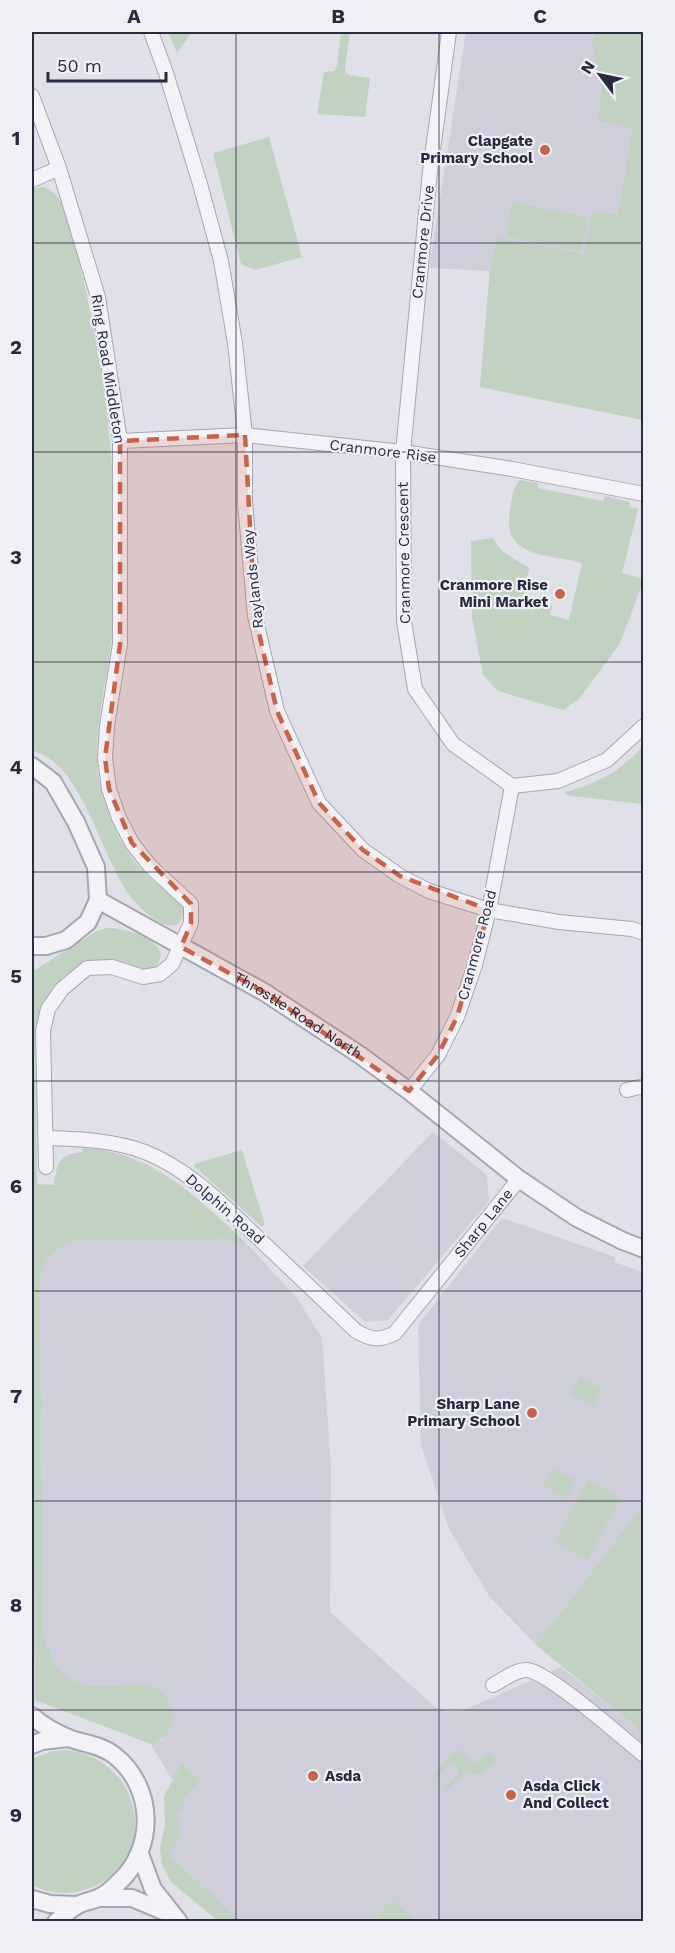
<svg xmlns="http://www.w3.org/2000/svg" width="675" height="1953" font-family="'Work Sans',sans-serif">
<rect width="100%" height="100%" fill="#e0e0e8"/>
<path fill="#cecfda" d="M466 32H643V420L480 387 490 271 429 268Z
M433 1132 487 1175 489 1201 388 1320 365 1322 303 1266Z
M502 1218 615 1257 614 1262 643 1272V1504L536 1645 489 1596 449 1529 421 1445 418 1325Z
M179 1239H219L247 1244 297 1298 322 1338 331 1467 330 1612 435 1707 447 1711H462L561 1667 643 1733V1921H223L163 1856 172 1780 151 1744 163 1739 99 1687 83 1686 69 1679 57 1669 48 1650 43 1629 40 1282 41 1268 48 1257 59 1248 73 1241Z"/>
<path fill="#c1d2c3" d="M168 32H192L177 53Z
M341 32H350L345 68 346 73 350 75 370 78 365 117 317 114 324 72 334 71 337 65Z
M595 32H643V420L480 387 490 270 498 238 584 254 592 212 618 215 633 128 598 121 602 89 592 46Z
M269 137 302 257 255 270 241 264 213 153Z
M43 187C66 191 74 240 79 261 105 369 119 479 114 590 113 608 114 627 111 644 106 688 90 742 100 784 108 817 121 849 145 873 157 884 171 893 182 906 184 910 184 914 182 919 170 942 131 900 125 889 103 852 92 808 65 773 57 762 45 755 32 750V189Z
M512 202 588 217 581 251 506 237Z
M520 480 538 483V488L603 501 605 496 630 502 629 507 638 509 622 573 643 579V583L619 645 579 699 563 710 498 691 483 675 472 618 471 541 493 538C500 554 516 559 529 568L524 598 552 605 550 615 569 620 582 563C550 553 501 560 510 510 512 499 512 488 520 480Z
M643 746 644 799 641 804 565 795V792C597 784 621 771 643 746Z
M106 928C124 928 153 935 161 953 160 961 158 968 149 970 138 972 128 962 117 962 111 962 105 964 99 965 93 965 86 966 80 967 50 977 38 1012 35 1039L37 1184 54 1185C57 1163 58 1155 82 1152L83 1148C152 1151 200 1199 247 1244L219 1239 73 1241C52 1251 42 1259 40 1282L43 1629C48 1649 52 1670 72 1680 95 1693 120 1682 145 1685 165 1688 178 1707 171 1726 167 1736 161 1740 151 1744L35 1700 32 1372V972L95 932Z
M242 1150 265 1225 261 1226 195 1167 194 1164Z
M580 1377 602 1389 593 1407 570 1394Z
M553 1469 575 1480 566 1498 543 1486Z
M588 1480 621 1498 588 1560 554 1542Z
M643 1504V1733L536 1645Z
M457 1749 474 1763 489 1752 497 1760 481 1775 466 1772 446 1791 444 1789 460 1771 451 1762 436 1778 433 1775Z
M67 1750C150 1761 160 1871 81 1891 65 1895 47 1893 32 1885V1758L54 1751Z
M182 1763 200 1780 183 1799 185 1802 175 1815 181 1827 176 1833 180 1834 179 1840 168 1854 239 1921H218L171 1882 162 1865 160 1848 165 1825 164 1796Z
M392 1900 415 1921H372Z"/>
<g fill="none" stroke-linecap="round" stroke-linejoin="round">
<defs>
<g id="minor">
<path d="M151 32 166 73 200 184 221 261 235 343 245 435V503L255 616 277 711 319 803 363 850 400 876 429 891 489 910 559 922 632 929 644 933"/>
<path d="M449 32 430 171 403 452 404 621 415 689 453 744 512 786 558 781 607 760 644 726"/>
<path d="M32 96 59 168 98 297 120 441V644L107 726 105 758 109 789 119 818 132 843 150 866 191 904V923L172 964 160 974 143 977 112 967 87 968 62 989 48 1009 43 1031 46 1167"/>
<path d="M32 180 59 168"/>
<path d="M120 441 245 435 403 452 512 469 644 494"/>
<path d="M627 1090 644 1086"/>
<path d="M409 1091 438 1055 457 1017 475 965 489 910 512 786"/>
<path id="s1" d="M46 1138C79 1139 113 1140 145 1152 188 1169 221 1203 254 1234 288 1266 322 1299 356 1331 371 1340 380 1341 395 1333L519 1179"/>
<path d="M493 1685C503 1680 516 1669 527 1670 549 1672 622 1738 644 1755"/>
</g>
<g id="tertiary">
<path d="M32 766 53 782 76 822 96 867 98 900 88 922 66 940 46 946H32"/>
<path id="s2" d="M98 900 264 992 360 1055 409 1091 519 1179 577 1218 623 1241 644 1249"/>
<path d="M32 1716C42 1725 58 1734 71 1739 86 1744 101 1745 114 1755 155 1787 156 1849 118 1883 113 1888 106 1894 100 1897 93 1901 85 1901 78 1905 70 1909 63 1916 56 1922"/>
<path d="M32 1745 42 1741 68 1738"/>
<path d="M140 1854 153 1889 179 1922"/>
<path d="M99 1898H132L170 1914"/>
<path d="M32 1899 50 1904 77 1905"/>
</g>
</defs>
<use href="#minor" stroke="#a5a6b2" stroke-width="16"/>
<use href="#tertiary" stroke="#a5a6b2" stroke-width="20"/>
<use href="#minor" stroke="#f3f3f7" stroke-width="14"/>
<use href="#tertiary" stroke="#f3f3f7" stroke-width="16"/>
</g>
<path fill="#c96249" fill-opacity="0.2" stroke="#c96249" stroke-width="4.5" stroke-dasharray="12 8" stroke-linejoin="round" d="M245 435 255 616 277 711 319 803 363 850 400 876 489 910 457 1017 438 1055 409 1091 264 992 181 947 191 923V904L132 843 109 789 105 758 120 644V441Z"/>
<path fill="none" stroke="#292a3f" stroke-width="1.5" stroke-opacity="0.55" d="M236 32V1922M439 32V1922M32 243H644M32 452H644M32 662H644M32 872H644M32 1081H644M32 1291H644M32 1501H644M32 1710H644"/>
<g fill="#c96249" stroke="#eff0f6" stroke-width="2">
<circle cx="545" cy="150" r="6"/>
<circle cx="560" cy="594" r="6"/>
<circle cx="532" cy="1413" r="6"/>
<circle cx="313" cy="1776" r="6"/>
<circle cx="511" cy="1795" r="6"/>
</g>
<g text-anchor="middle" stroke-width="4.5" stroke-linejoin="round" paint-order="stroke">
<g font-size="15" font-weight="bold" fill="#292a3f" stroke="#eff0f6" text-anchor="end">
<text x="533" y="146">Clapgate<tspan x="533" dy="17">Primary School</tspan></text>
<text x="548" y="590">Cranmore Rise<tspan x="548" dy="17">Mini Market</tspan></text>
<text x="520" y="1409">Sharp Lane<tspan x="520" dy="17">Primary School</tspan></text>
<text x="325" y="1781" text-anchor="start">Asda</text>
<text x="523" y="1791" text-anchor="start">Asda Click<tspan x="523" dy="17">And Collect</tspan></text>
</g>
<g font-size="15" fill="#292a3f" stroke="#eff0f6">
<text transform="translate(423 242) rotate(-84)" y="5">Cranmore Drive</text>
<text transform="translate(108 369) rotate(81)" y="5">Ring Road Middleton</text>
<text transform="translate(383 451) rotate(7)" y="5">Cranmore Rise</text>
<text transform="translate(404 553) rotate(-91)" y="5">Cranmore Crescent</text>
<text transform="translate(253 579) rotate(-96)" y="5">Raylands Way</text>
<text transform="translate(477 945) rotate(-75)" y="5">Cranmore Road</text>
<text dy="5" stroke="none"><textPath href="#s2" startOffset="231">Throstle Road North</textPath></text>
<text transform="translate(225 1209) rotate(41)" y="5">Dolphin Road</text>
<text dy="5" stroke="none"><textPath href="#s1" startOffset="561">Sharp Lane</textPath></text>
</g>
</g>
<rect width="675" height="1953" fill="none" stroke="#eff0f6" stroke-width="66"/>
<g transform="translate(600 75) rotate(302)" stroke="#eff0f6" stroke-width="4.5" paint-order="stroke">
<path d="M0-4.5L10 22L0 15L-10 22Z" fill="#292a3f"/>
<text y="-9" font-size="16" font-weight="bold" text-anchor="middle" fill="#292a3f">N</text>
</g>
<path d="M48 72v9h118v-9" fill="none" stroke="#292a3f" stroke-width="3"/>
<text x="57" y="72" font-size="18" fill="#292a3f" stroke="#eff0f6" stroke-width="4.5" paint-order="stroke">50 m</text>
<rect x="33" y="33" width="609" height="1887" fill="none" stroke="#292a3f" stroke-width="2"/>
<g font-size="20" text-anchor="middle" font-weight="bold" fill="#292a3f">
<text x="134" y="23">A</text>
<text x="338" y="23">B</text>
<text x="540" y="23">C</text>
<text x="16" y="145">1</text>
<text x="16" y="354">2</text>
<text x="16" y="564">3</text>
<text x="16" y="774">4</text>
<text x="16" y="983">5</text>
<text x="16" y="1193">6</text>
<text x="16" y="1403">7</text>
<text x="16" y="1612">8</text>
<text x="16" y="1822">9</text>
</g>
</svg>
